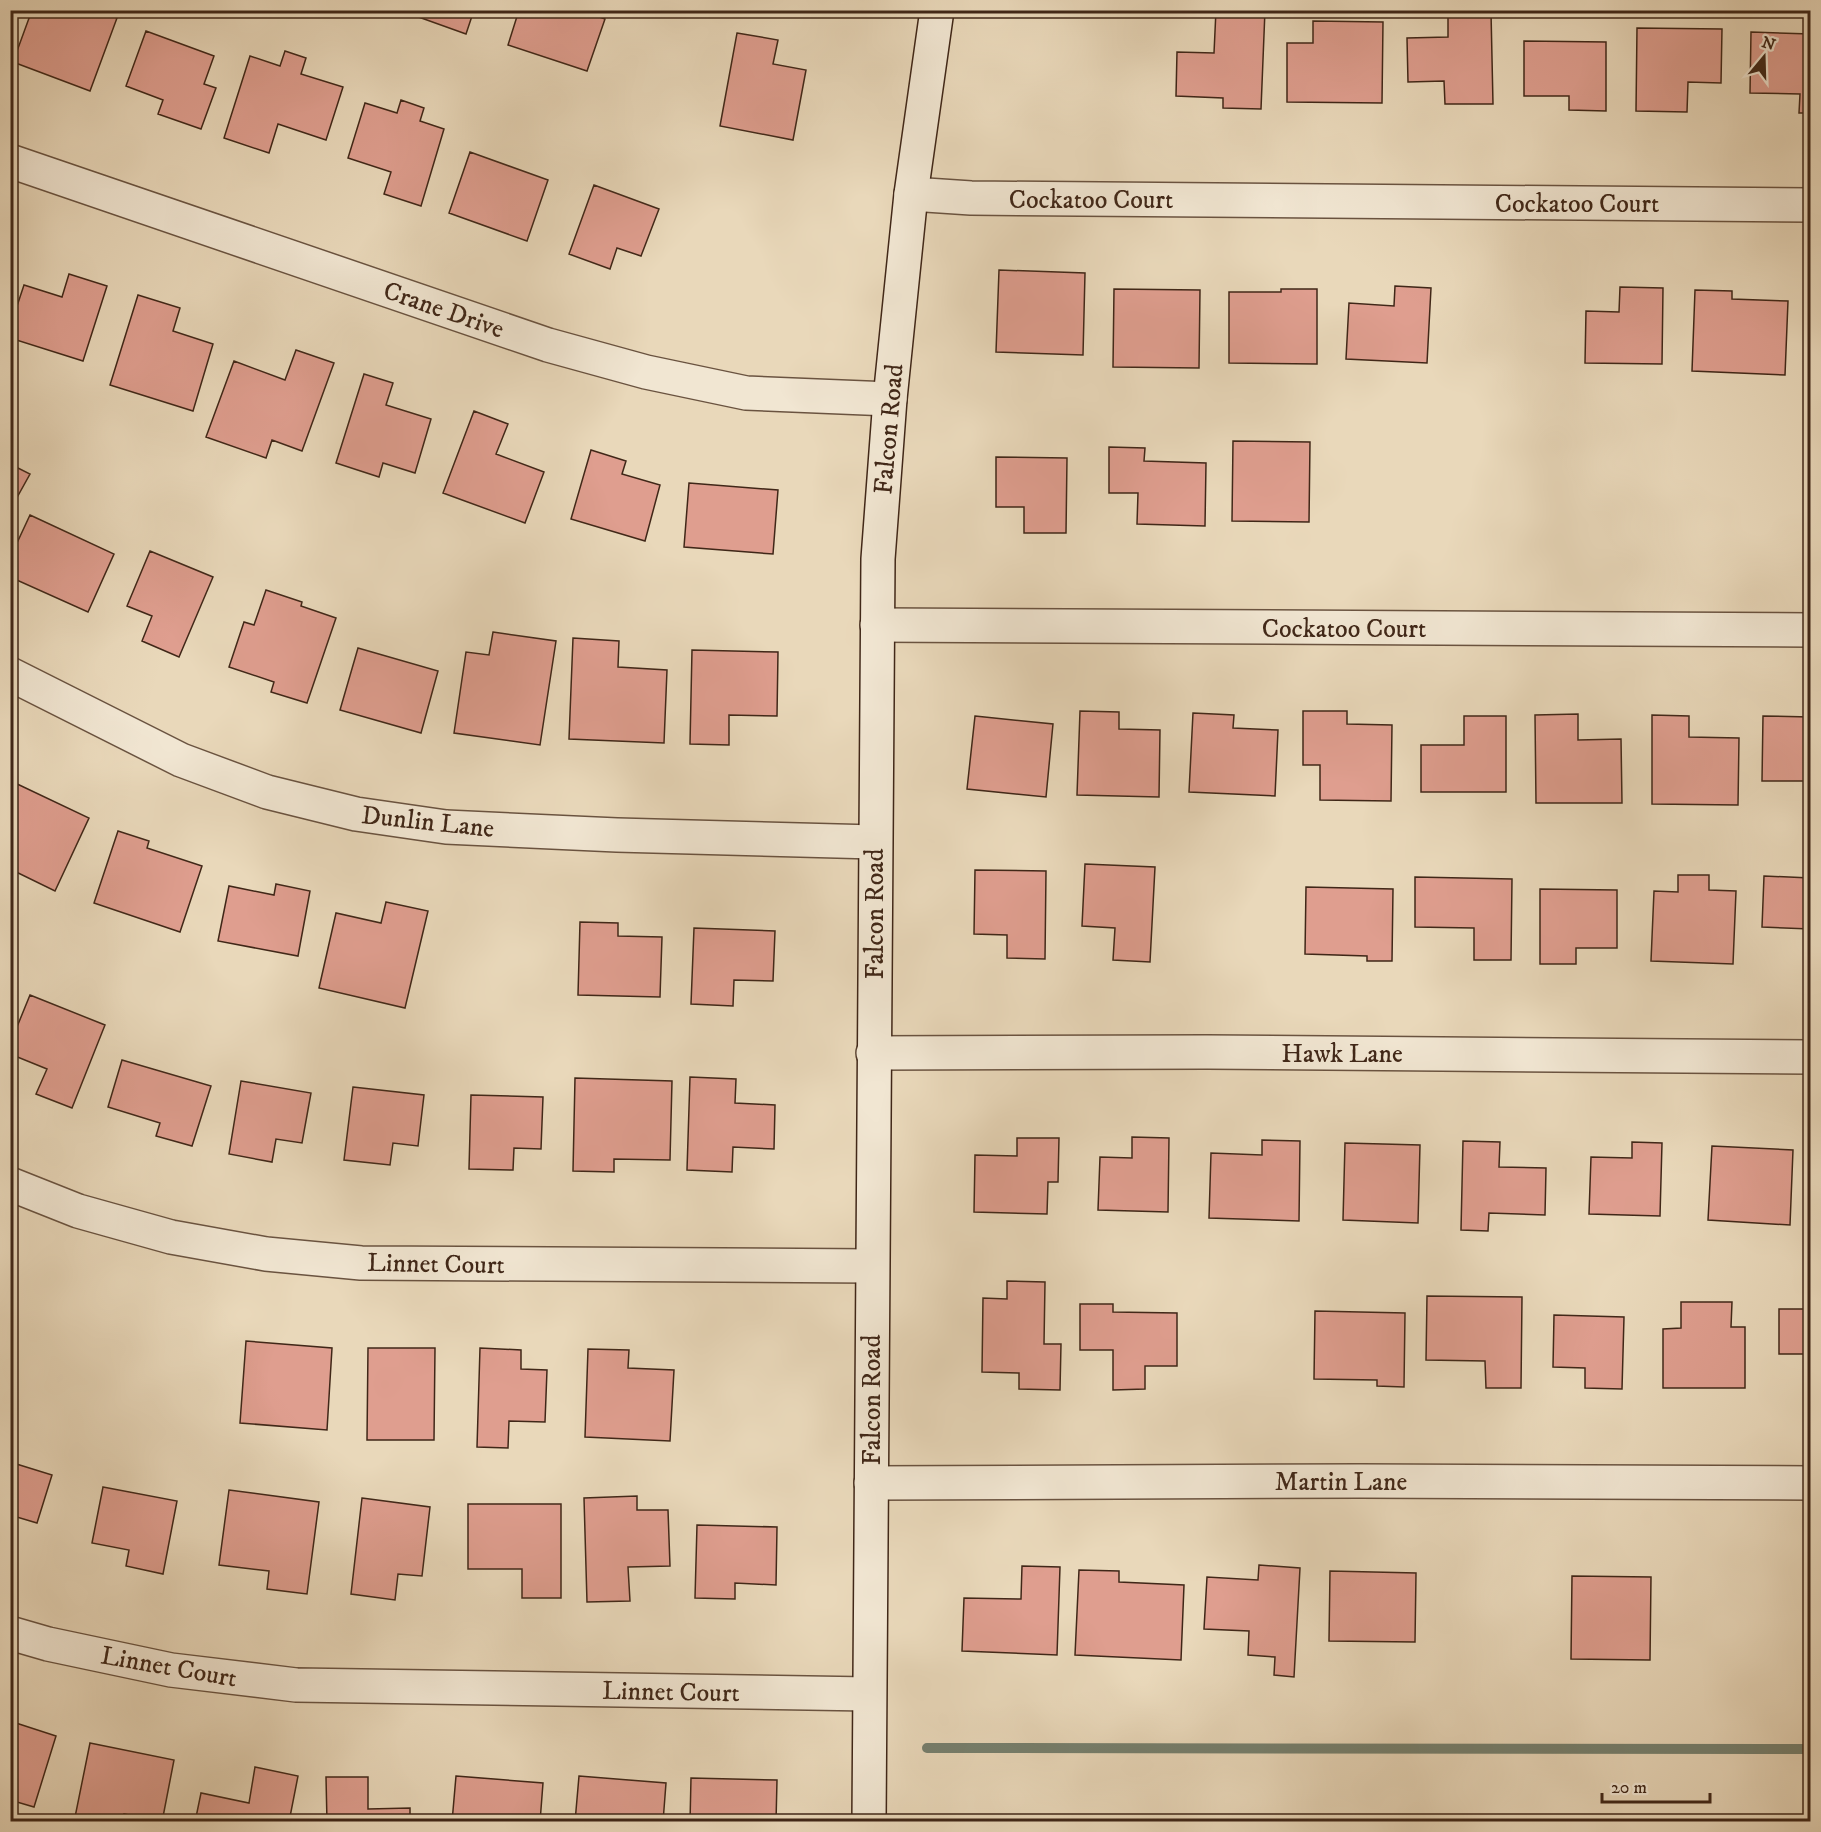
<svg xmlns="http://www.w3.org/2000/svg" width="1821" height="1832" font-family="'IM FELL DW Pica',serif">
<rect width="100%" height="100%" fill="#e9d8ba"/>
<filter id="stains"><feTurbulence type="fractalNoise" baseFrequency=".00333" numOctaves="4"/><feColorMatrix values="0 0 0 0 .2 0 0 0 0 .09 0 0 0 0 .02 0 0 0 .5 -.17"/></filter>
<radialGradient id="worn" r=".72"><stop offset=".6" stop-color="#630" stop-opacity="0"/><stop offset="1" stop-color="#630" stop-opacity=".3"/></radialGradient>
<g fill="none" stroke-linecap="round" stroke-linejoin="round">
<path stroke="#75806f" stroke-width="10" d="M927 1748 1810 1749"/>
</g>
<path fill="#df9e8f" stroke="#402718" stroke-width="1.5" d="M32 10H105L104 13 117 18 90 91 13 62Z
M399 10H474L466 34Z
M519 10H580L605 19 587 71 508 45Z
M1216 10H1265L1261 109 1223 108V98L1176 96 1177 52 1214 53Z
M1448 12H1491L1493 104H1445L1444 81 1408 82 1407 38 1448 37Z
M1313 21 1383 22 1382 103 1287 102V43H1313Z
M1637 28 1722 29 1721 83 1688 82 1687 112 1636 111Z
M146 31 214 56 204 84 216 88 201 129 158 114 163 100 126 86Z
M1751 32 1810 34V113H1799L1800 94 1750 93Z
M737 33 778 40 773 64 806 70 793 140 720 126Z
M1524 41 1606 42V111L1569 110V96H1524Z
M285 51 306 58 301 74 343 87 326 140 278 124 269 153 224 138 250 56 280 66Z
M401 100 424 108 420 121 444 129 421 206 384 194 391 172 348 158 365 103 397 113Z
M470 152 548 180 527 241 449 213Z
M594 185 659 209 641 256 617 248 610 269 569 254Z
M999 270 1085 273 1083 355 996 352Z
M69 274 107 286 83 361 10 338V327L24 285 62 297Z
M1395 286 1431 288 1427 363 1346 359 1349 303 1394 306Z
M1620 287 1663 288 1662 364 1585 363 1586 311 1619 312Z
M1114 289 1200 290 1199 368 1113 367Z
M1281 289H1317V364L1229 363V292H1281Z
M1695 290 1732 291V299L1788 301 1785 375 1692 371Z
M1807 292H1810V349H1805Z
M138 295 180 308 173 331 213 344 193 411 110 385Z
M296 350 334 363 302 451 272 440 266 458 206 437 234 361 285 380Z
M364 374 393 383 386 405 431 419 415 473 383 463 379 477 336 463Z
M474 411 508 424 496 454 544 472 525 523 443 493Z
M1233 441 1310 442 1309 522 1232 521Z
M1109 447 1145 448 1144 461 1206 463 1205 526 1137 524 1138 493H1109Z
M591 450 626 461 622 474 660 485 645 541 571 519Z
M996 457 1067 458 1066 533H1024V507H996Z
M10 464 30 474 10 510Z
M689 483 778 490 773 554 684 547Z
M30 515 114 554 88 612 10 577V558Z
M150 551 213 577 179 657 142 641 152 616 127 606Z
M266 590 302 602 301 606 336 618 307 703 271 692 274 682 229 667 244 622 254 625Z
M493 632 556 641 540 745 454 733 466 652 489 655Z
M573 638 619 641 618 667 667 670 664 743 569 739Z
M358 648 438 671 421 733 340 710Z
M692 650 778 652 777 716 729 715V745L690 744Z
M1080 711 1119 712V729L1160 730 1159 797 1077 795Z
M1303 711H1347V724L1392 725 1391 801 1320 800V765H1303Z
M1193 713 1234 715 1233 728 1278 730 1275 796 1189 792Z
M1578 714V740L1621 739 1622 803H1536L1535 715Z
M1652 715 1689 716V737L1739 738 1738 805 1652 804Z
M975 716 1053 724 1046 797 967 789Z
M1464 716H1506V792H1421V745H1464Z
M1763 716 1810 717V781H1762Z
M13 782 89 818 55 891 10 869V787Z
M118 831 149 841 147 848 202 866 180 932 94 903Z
M1085 864 1155 867 1150 962 1113 960 1115 928 1082 926Z
M975 870 1046 871 1045 959 1007 958V935L974 934Z
M1678 875H1709V890L1736 891 1733 964 1651 961 1654 891 1678 892Z
M1764 876 1810 878V929L1762 927Z
M1415 877 1512 879 1511 960H1474V928L1415 927Z
M276 884 310 891 298 956 218 941 229 886 274 895Z
M1306 887 1393 889 1392 961H1367V956L1305 954Z
M1540 889 1617 890V948H1576V964H1540Z
M386 902 428 911 405 1008 319 988 336 913 381 923Z
M580 922 618 923V936L662 937 660 997 578 995Z
M694 928 775 931 773 981 734 980 733 1006 691 1004Z
M30 995 105 1025 72 1108 36 1094 47 1069 10 1054V1044Z
M122 1060 211 1086 192 1146 156 1136 160 1123 108 1107Z
M690 1077 736 1079 735 1103 775 1105 774 1149 733 1147 732 1172 687 1170Z
M575 1078 672 1081 670 1160 614 1159V1172L573 1171Z
M241 1081 311 1093 302 1143 276 1139 272 1162 229 1154Z
M353 1087 424 1095 418 1146 393 1143 390 1165 344 1160Z
M471 1095 543 1097 541 1149 514 1148 513 1170 469 1169Z
M1132 1137 1169 1138 1168 1212 1098 1210 1100 1157 1132 1158Z
M1017 1138H1059L1058 1182H1048L1047 1214 974 1212 975 1155 1017 1156Z
M1262 1140 1300 1141 1299 1221 1209 1218 1211 1153 1262 1155Z
M1463 1141 1500 1142 1499 1167 1546 1168 1545 1215 1489 1213 1488 1231 1461 1230Z
M1632 1142 1662 1143 1660 1216 1589 1214 1591 1157 1632 1158Z
M1345 1143 1420 1145 1418 1223 1343 1220Z
M1712 1146 1793 1150 1790 1225 1708 1220Z
M1007 1281 1045 1282 1044 1344H1061L1060 1390 1019 1389V1373L982 1372 983 1298 1007 1299Z
M1427 1296 1522 1297 1521 1388H1486L1485 1361 1426 1360Z
M1681 1302H1732L1731 1327H1745V1388H1663V1329L1681 1328Z
M1080 1304H1113V1312L1177 1313V1366H1145V1389L1113 1390V1350H1080Z
M1779 1309H1810V1354H1779Z
M1315 1311 1405 1313 1404 1387 1377 1386V1380L1314 1379Z
M1554 1315 1624 1317 1622 1389 1585 1388V1368L1553 1367Z
M246 1341 332 1348 327 1430 240 1423Z
M368 1348H435L434 1440H367Z
M480 1348 521 1350V1369L547 1370 545 1422 509 1421 508 1448 477 1447Z
M588 1349 629 1350 628 1368 674 1370 670 1441 585 1437Z
M10 1462 52 1475 37 1523 10 1515Z
M103 1487 177 1501 163 1574 126 1566 129 1550 92 1543Z
M229 1490 319 1502 307 1594 267 1589 269 1571 219 1565Z
M637 1496V1510H668L670 1566 628 1567 630 1601 587 1602 584 1498Z
M362 1498 430 1507 422 1576 398 1574 395 1600 351 1594Z
M468 1504H561V1598H522V1569H468Z
M697 1525 777 1527 776 1585 735 1583V1599L695 1598Z
M1259 1565 1300 1568 1294 1677 1274 1675 1275 1657 1248 1655 1249 1631 1204 1629 1207 1577 1258 1580Z
M1022 1566 1060 1567 1057 1655 962 1651 964 1598 1021 1599Z
M1079 1570 1119 1571V1582L1184 1585 1181 1660 1075 1655Z
M1330 1571 1416 1573 1415 1642 1329 1641Z
M1572 1576 1651 1577 1650 1660 1571 1659Z
M16 1723 56 1736 34 1807 10 1800V1739Z
M90 1743 174 1760 162 1822 124 1814 122 1822H74Z
M255 1767 298 1776 289 1822H195L201 1793 249 1803Z
M456 1776 543 1783 540 1822H452Z
M579 1776 666 1783 663 1822H575Z
M326 1777H368V1809L410 1808V1822H327Z
M691 1778 777 1780 776 1822H690Z
M1189 1818 1276 1819V1822H1189Z
M956 1820H1044V1822H956Z"/>
<g fill="none" stroke-linecap="round" stroke-linejoin="round">
<defs>
<path id="street" d="M10 161 548 345 646 372 746 393 890 399
M911 194 971 198 1810 205
M877 625 1810 630
M10 674 181 760 267 792 356 814 446 827 617 835 875 842
M873 1053 1207 1052 1810 1057
M10 1184 78 1211 171 1237 266 1254 361 1263 872 1266
M871 1483 1360 1481 1810 1483
M10 1633 48 1644 171 1670 296 1685 869 1694"/>
<path id="secondary" d="M869 1822 878 559 890 399 911 194 937 10"/>
</defs>
<use href="#street" stroke="#6a5340" stroke-width="36"/>
<use href="#secondary" stroke="#402718" stroke-width="36"/>
<use href="#street" stroke="#f1e6d2" stroke-width="33"/>
<use href="#secondary" stroke="#f1e6d2" stroke-width="33"/>
</g>
<g text-anchor="middle" stroke-width="4.5" stroke-linejoin="round" paint-order="stroke">
<g font-size="26" fill="#402718" stroke="#f1e6d2">
<text x="1091" y="208">Cockatoo Court</text>
<text x="1577" y="212">Cockatoo Court</text>
<text transform="translate(444 309) rotate(19)" y="9">Crane Drive</text>
<text transform="translate(888 429) rotate(-85)" y="9">Falcon Road</text>
<text x="1344" y="637">Cockatoo Court</text>
<text transform="translate(428 821) rotate(6)" y="9">Dunlin Lane</text>
<text transform="translate(874 914) rotate(-90)" y="9">Falcon Road</text>
<text x="1342" y="1062">Hawk Lane</text>
<text transform="translate(436 1263) rotate(1)" y="9">Linnet Court</text>
<text transform="translate(871 1400) rotate(-90)" y="9">Falcon Road</text>
<text x="1341" y="1490">Martin Lane</text>
<text transform="translate(169 1666) rotate(10)" y="9">Linnet Court</text>
<text transform="translate(671 1691) rotate(1)" y="9">Linnet Court</text>
</g>
</g>
<rect width="1821" height="1832" fill="none" stroke="#e9d8ba" stroke-width="36"/>
<rect x="12" y="12" width="1797" height="1808" fill="none" stroke="#402718" stroke-width="3"/>
<rect x="18" y="18" width="1785" height="1796" fill="none" stroke="#402718" stroke-width="1.5"/>
<g transform="translate(1764 57) rotate(19)" stroke="#f1e6d2" stroke-width="4.5" paint-order="stroke">
<path d="M0-4.5L10 22L0 15L-10 22Z" fill="#402718"/>
<text y="-9" font-size="16" font-weight="bold" text-anchor="middle" fill="#402718">N</text>
</g>
<path d="M1602 1793v9h108v-9" fill="none" stroke="#402718" stroke-width="3"/>
<text x="1611" y="1793" font-size="18" fill="#402718" stroke="#f1e6d2" stroke-width="4.5" paint-order="stroke">20 m</text>
<rect width="100%" height="100%" filter="url(#stains)"/>
<rect width="100%" height="100%" fill="url(#worn)"/>
</svg>
